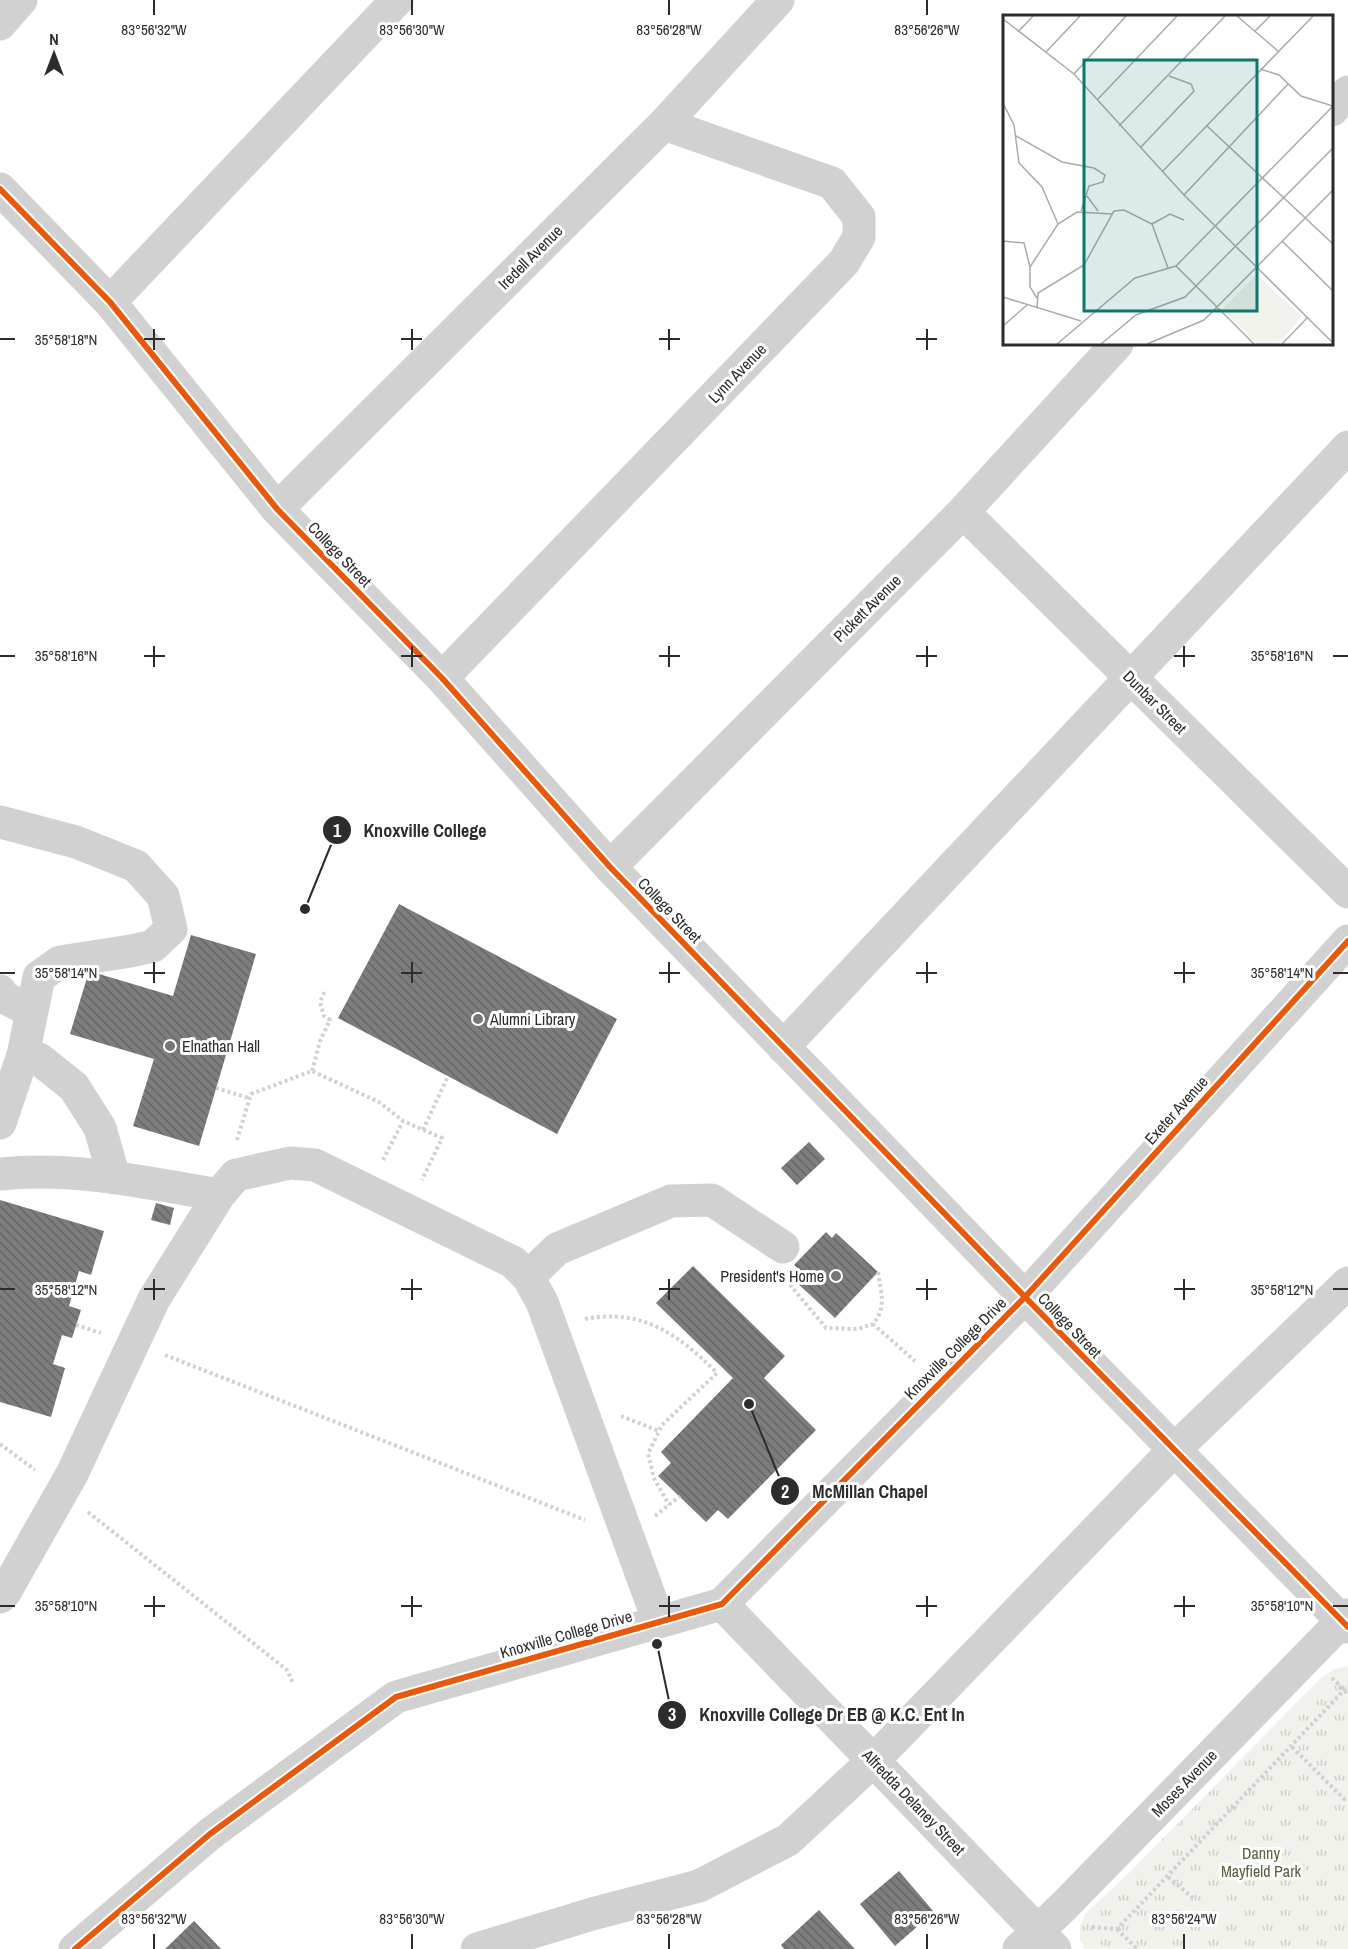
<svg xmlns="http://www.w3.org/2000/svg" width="1348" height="1949" font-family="'Archivo Narrow',sans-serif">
<defs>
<pattern id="park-tufts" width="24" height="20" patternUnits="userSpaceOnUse" patternTransform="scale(1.5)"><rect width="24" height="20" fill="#f0f2eb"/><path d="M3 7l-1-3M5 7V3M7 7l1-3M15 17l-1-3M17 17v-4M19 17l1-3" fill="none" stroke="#ced0ca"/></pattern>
<pattern id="building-back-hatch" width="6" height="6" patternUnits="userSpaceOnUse" patternTransform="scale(1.5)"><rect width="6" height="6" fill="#7d7d7d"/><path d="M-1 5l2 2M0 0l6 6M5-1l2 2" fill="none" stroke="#676767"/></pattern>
</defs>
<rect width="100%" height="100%" fill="#fff"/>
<path fill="url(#park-tufts)" d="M1346 1666H1348V1949H1085L1080 1941V1925L1086 1913 1130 1872 1317 1682 1332 1670Z"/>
<path fill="url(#building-back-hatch)" d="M399 904 617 1019 557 1134 338 1018Z
M191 935 256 954 199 1146 133 1126 154 1059 70 1034 89 971 173 996Z
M809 1142 825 1159 797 1185 781 1168Z
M0 1200 104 1231 91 1275 79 1271 69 1306 81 1310 72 1338 62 1335 53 1364 65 1368 51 1417 0 1402Z
M156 1203 174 1208 170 1225 151 1220Z
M826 1232 832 1238 836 1233 878 1272 835 1318 794 1280 802 1272 794 1265Z
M693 1266 785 1356 764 1378 816 1430 728 1519 718 1510 706 1522 658 1476 671 1463 661 1452 733 1378 656 1303Z
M899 1871 934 1912 895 1946 860 1904Z
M819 1910 855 1949H784L781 1945Z
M194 1921 221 1949H165Z"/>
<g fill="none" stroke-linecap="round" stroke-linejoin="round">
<path stroke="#d1d1d1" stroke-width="4" stroke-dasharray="3 3" stroke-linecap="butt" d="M312 1071 320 1041 330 1020 324 1016 320 1002 325 991
M216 1088 249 1098
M423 1130 448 1076
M237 1140 251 1094 312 1071 379 1102 403 1121
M383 1160 403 1121 442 1138 422 1180
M878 1272C881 1293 887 1307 873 1324L915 1361
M786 1280 826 1328 858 1329 873 1324
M585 1319C642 1308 678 1334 717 1373L662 1425 648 1454 654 1478 669 1505
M76 1325 101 1333
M165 1355 585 1520
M621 1416 659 1431
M0 1444 35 1470
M88 1512 287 1670 293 1683
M655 1516 680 1496
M1332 1678 1348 1694
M1292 1747 1344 1799 1348 1798
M1168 1877 1193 1898
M1092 1927 1117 1929 1348 1686
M1117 1929 1137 1949"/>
<path stroke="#d1d1d1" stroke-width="33" d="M0 24 21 0
M1332 110 1348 92
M0 189 110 302 277 509 442 678 610 867 1025 1297 1348 1627
M110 302 397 0
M277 509 664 124 778 0
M963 512 1348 892
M442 678 844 262 859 237V217L832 183 664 124
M0 822 76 842 136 866 163 896 171 929 153 946 131 951 60 962 39 977 23 1055 0 1123
M610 867 963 512 1117 344
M0 991 2 996 32 1012
M783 1047 1348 447
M23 1055 39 1059 74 1087 100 1128 114 1177
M0 1174C72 1166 148 1183 219 1195
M528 1277 557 1249 671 1201 712 1200 783 1247
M0 1597 5 1592 72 1474 154 1299 219 1195 236 1175 290 1163 315 1165 513 1262 528 1277 542 1302 659 1622
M722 1604 1055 1949
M75 1949 210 1834 396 1697 722 1604 1025 1297 1348 941
M477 1949 592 1914 699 1886 788 1840 874 1760 1174 1450 1348 1283
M1019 1949 1064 1906 1348 1615"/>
<defs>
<path id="cycleway" d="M0 189 110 302 277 509 442 678 610 867 1025 1297 1348 1627
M75 1949 210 1834 396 1697 722 1604 1025 1297 1348 941"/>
</defs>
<use href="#cycleway" stroke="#fff" stroke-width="10"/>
<use href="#cycleway" stroke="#e8590c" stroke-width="6"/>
</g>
<path fill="none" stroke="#2c2c2c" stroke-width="2" d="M154 0V15M412 0V15M669 0V15M927 0V15M154 329V350M412 329V350M669 329V350M927 329V350M0 339H15M144 339H165M401 339H422M659 339H680M916 339H937M154 646V667M412 646V667M669 646V667M927 646V667M1184 646V667M0 656H15M144 656H165M401 656H422M659 656H680M916 656H937M1174 656H1195M1333 656H1348M154 962V983M412 962V983M669 962V983M927 962V983M1184 962V983M0 973H15M144 973H165M401 973H422M659 973H680M916 973H937M1174 973H1195M1333 973H1348M154 1279V1300M412 1279V1300M669 1279V1300M927 1279V1300M1184 1279V1300M0 1289H15M144 1289H165M401 1289H422M659 1289H680M916 1289H937M1174 1289H1195M1333 1289H1348M154 1596V1617M412 1596V1617M669 1596V1617M927 1596V1617M1184 1596V1617M0 1606H15M144 1606H165M401 1606H422M659 1606H680M916 1606H937M1174 1606H1195M1333 1606H1348M154 1934V1949M412 1934V1949M669 1934V1949M927 1934V1949M1184 1934V1949"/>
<g fill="#767676" stroke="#fff" stroke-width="2">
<circle cx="478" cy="1019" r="6"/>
<circle cx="170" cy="1046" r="6"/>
<circle cx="836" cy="1276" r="6"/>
</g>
<g text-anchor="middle" stroke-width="6" stroke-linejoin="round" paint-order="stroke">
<g font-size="16" fill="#2c2c2c" stroke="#fff">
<text transform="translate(530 257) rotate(-45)" y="6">Iredell Avenue</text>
<text transform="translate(737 373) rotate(-46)" y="6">Lynn Avenue</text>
<text transform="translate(340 554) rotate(46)" y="6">College Street</text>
<text transform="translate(867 608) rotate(-45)" y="6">Pickett Avenue</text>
<text transform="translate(1155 702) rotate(45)" y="6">Dunbar Street</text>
<text transform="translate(670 910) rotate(46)" y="6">College Street</text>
<text transform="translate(1176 1110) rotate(-48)" y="6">Exeter Avenue</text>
<text transform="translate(1070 1325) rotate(46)" y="6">College Street</text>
<text transform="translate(955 1348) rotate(-45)" y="6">Knoxville College Drive</text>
<text transform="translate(566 1634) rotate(-16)" y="6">Knoxville College Drive</text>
<text transform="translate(1184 1783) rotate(-46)" y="6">Moses Avenue</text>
<text transform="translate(914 1802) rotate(46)" y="6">Alfredda Delaney Street</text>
</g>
<g font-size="16" fill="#2c2c2c" stroke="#fff" text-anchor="start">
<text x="490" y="1025">Alumni Library</text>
<text x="182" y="1052">Elnathan Hall</text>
<text x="824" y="1282" text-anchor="end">President's Home</text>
</g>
<g font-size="16" fill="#546240" stroke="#fff">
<text x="1261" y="1859">Danny<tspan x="1261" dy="18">Mayfield Park</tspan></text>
</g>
</g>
<g transform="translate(1003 15)">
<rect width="330" height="330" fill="#fff"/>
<path d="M254 259 299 302 275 329H254L220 294Z" fill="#f0f2eb"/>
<path fill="none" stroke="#ababab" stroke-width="1.5" d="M234 1 275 36M0 4 71 59 181 180 330 328M252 16 267 1M15 17 30 1M43 37 77 1M71 59 123 1M95 84 174 1M0 88 11 110 16 148 39 172 55 209M116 111 222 1M204 111 330 229M13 121 59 147 91 153 102 160 100 167 86 171 78 196M138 132 191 76 188 69 166 61M159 157 310 1M181 180 285 69M84 181 95 196M149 209 167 199 181 205M0 226 21 228 27 252M279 226 330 276M173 251 251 329M0 282 78 306M34 283 27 272V252L55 209 74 197 109 199M34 294 35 278 81 250 111 196 121 195 149 209 165 253M0 311 24 290M54 329 132 263 173 251 330 91 298 81 276 60 257 54M98 329 133 300 182 282 330 133M144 329 201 305 330 175M279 329 304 303"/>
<path fill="#0f766e" fill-opacity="0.15" stroke="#0f766e" stroke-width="3" d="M81 45H254V296H81Z"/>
<rect width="330" height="330" fill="none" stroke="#2c2c2c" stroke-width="3"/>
</g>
<g font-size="15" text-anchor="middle" fill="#2c2c2c" stroke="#fff" stroke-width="6" stroke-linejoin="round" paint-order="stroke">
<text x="154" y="35">83°56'32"W</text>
<text x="412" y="35">83°56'30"W</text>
<text x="669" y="35">83°56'28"W</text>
<text x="927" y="35">83°56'26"W</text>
<text x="66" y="345">35°58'18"N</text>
<text x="66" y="661">35°58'16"N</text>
<text x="1282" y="661">35°58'16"N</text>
<text x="66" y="978">35°58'14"N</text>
<text x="1282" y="978">35°58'14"N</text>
<text x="66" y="1295">35°58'12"N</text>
<text x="1282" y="1295">35°58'12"N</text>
<text x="66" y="1611">35°58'10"N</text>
<text x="1282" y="1611">35°58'10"N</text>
<text x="154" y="1924">83°56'32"W</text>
<text x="412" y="1924">83°56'30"W</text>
<text x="669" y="1924">83°56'28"W</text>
<text x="927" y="1924">83°56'26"W</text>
<text x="1184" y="1924">83°56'24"W</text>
</g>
<path fill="none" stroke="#2c2c2c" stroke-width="2" d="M305 909L337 830M749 1404L785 1491M657 1644L672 1715"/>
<g fill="#2c2c2c" stroke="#fff" stroke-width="2">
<circle cx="305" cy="909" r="6"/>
<circle cx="749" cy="1404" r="6"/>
<circle cx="657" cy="1644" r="6"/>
<circle cx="337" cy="830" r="15"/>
<circle cx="785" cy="1491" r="15"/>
<circle cx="672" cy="1715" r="15"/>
</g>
<g font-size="18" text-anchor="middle" font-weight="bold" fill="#fff">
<text x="337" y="837">1</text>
<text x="785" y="1498">2</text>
<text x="672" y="1721">3</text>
</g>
<g font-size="18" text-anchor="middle" font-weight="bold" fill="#2c2c2c" stroke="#fff" stroke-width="6" stroke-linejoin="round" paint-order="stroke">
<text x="425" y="837">Knoxville College</text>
<text x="870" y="1498">McMillan Chapel</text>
<text x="832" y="1721">Knoxville College Dr EB @ K.C. Ent In</text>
</g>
<g transform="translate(54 54)" stroke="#ffffff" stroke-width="4.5" paint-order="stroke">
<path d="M0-4.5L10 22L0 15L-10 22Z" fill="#2c2c2c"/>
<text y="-9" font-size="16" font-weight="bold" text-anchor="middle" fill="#2c2c2c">N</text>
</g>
</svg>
